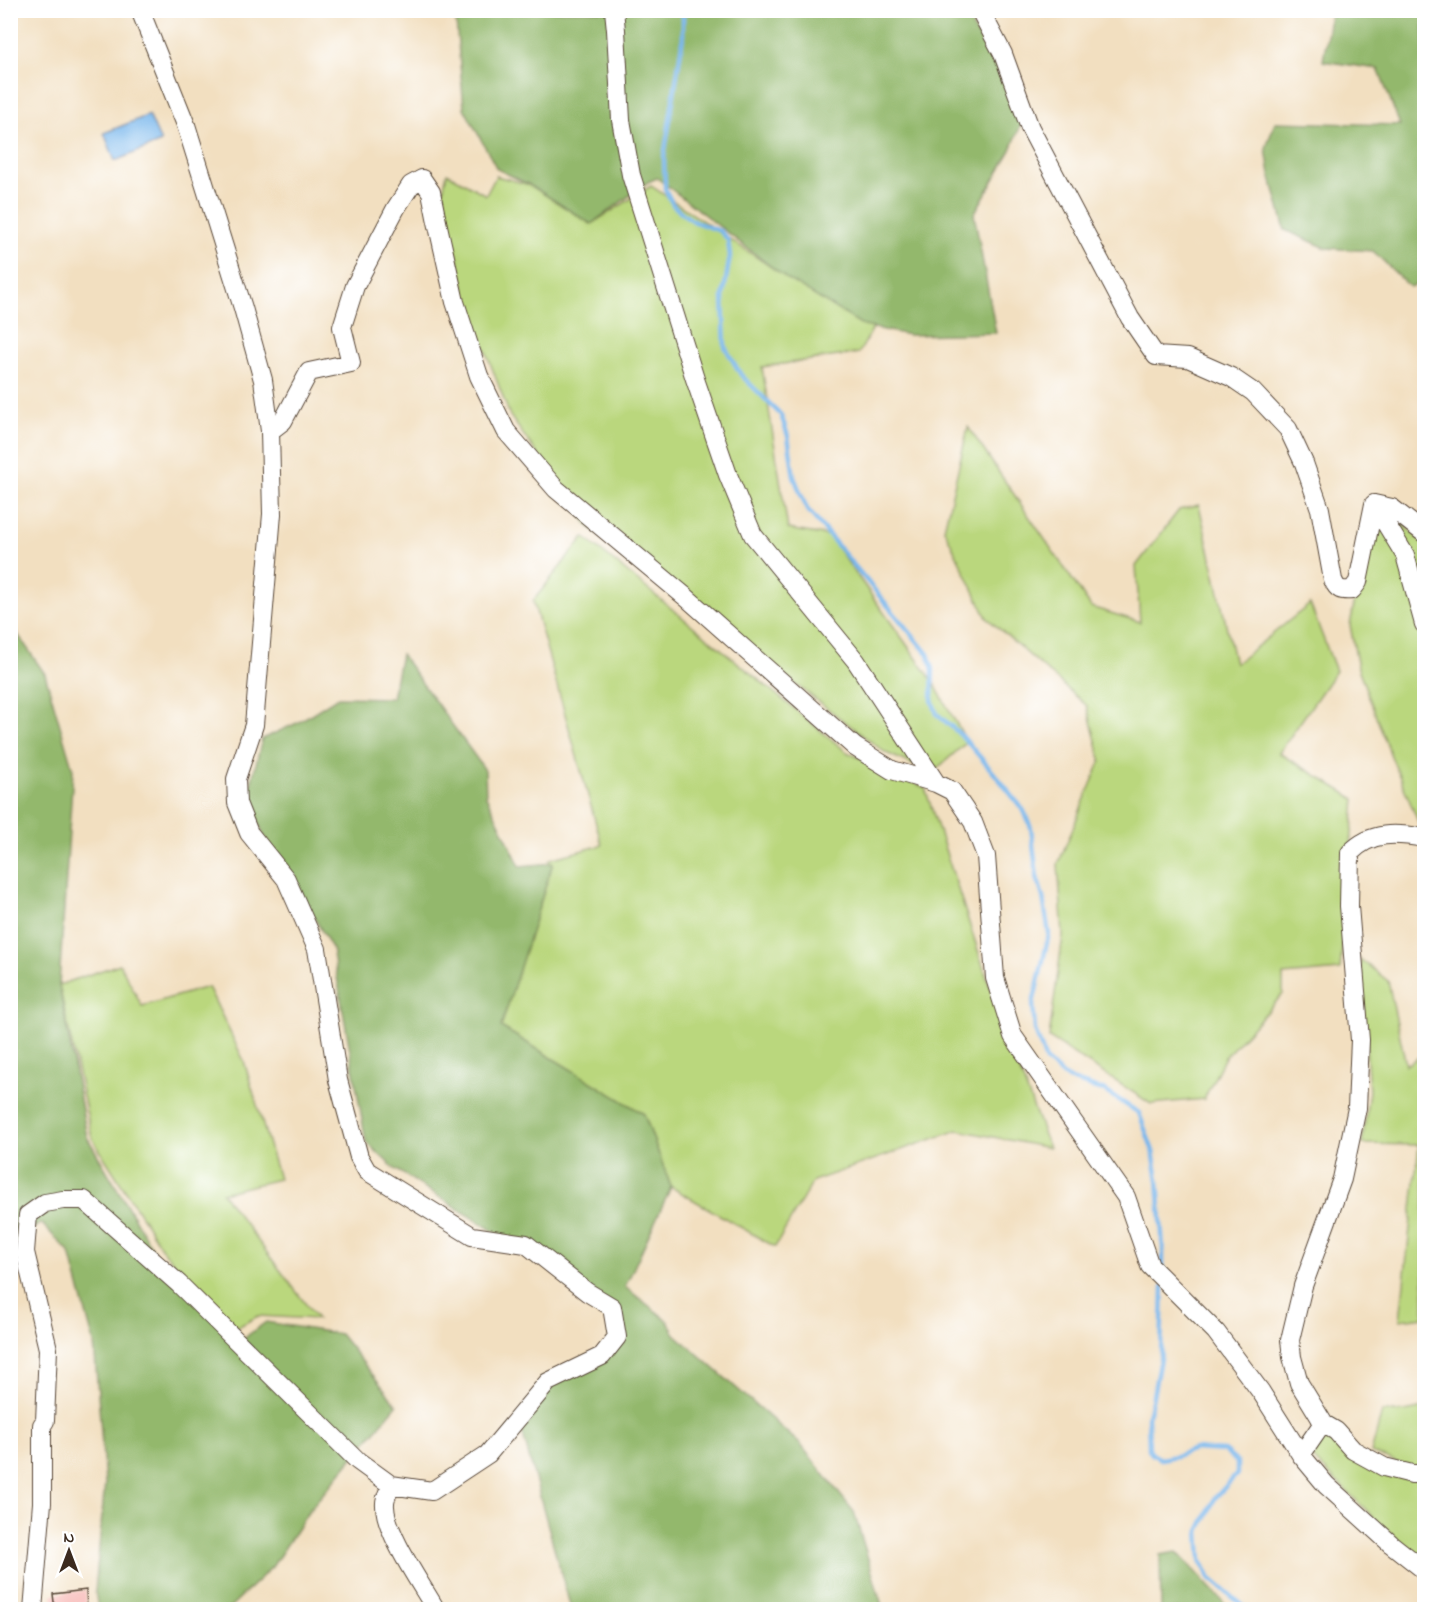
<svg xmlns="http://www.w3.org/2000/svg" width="1435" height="1620" font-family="'Indie Flower',sans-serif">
<rect width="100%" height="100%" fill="#fff"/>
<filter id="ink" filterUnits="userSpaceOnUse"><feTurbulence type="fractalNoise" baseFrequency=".0167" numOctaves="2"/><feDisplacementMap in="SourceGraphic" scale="12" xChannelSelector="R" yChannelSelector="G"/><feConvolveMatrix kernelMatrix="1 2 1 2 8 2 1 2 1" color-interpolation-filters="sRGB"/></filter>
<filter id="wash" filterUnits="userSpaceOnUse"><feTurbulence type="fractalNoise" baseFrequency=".008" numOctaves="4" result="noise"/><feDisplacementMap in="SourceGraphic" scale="24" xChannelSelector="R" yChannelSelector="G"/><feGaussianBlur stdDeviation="1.35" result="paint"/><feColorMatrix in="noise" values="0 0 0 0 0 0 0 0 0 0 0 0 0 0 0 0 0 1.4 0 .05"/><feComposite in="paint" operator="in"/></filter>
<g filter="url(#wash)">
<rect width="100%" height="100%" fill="#f2dfc0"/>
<path fill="#bad77d" stroke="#7a804e" stroke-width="1.5" d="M447 173 486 195 496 176 530 185 591 224 651 186 774 269 873 328 859 353 762 367 788 529 829 536 932 680 967 742 932 773 886 753 589 527 510 416 467 301 443 191Z
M968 427 1091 607 1140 622 1136 566 1179 510 1199 505 1235 664 1310 604 1336 671 1279 753 1355 799 1340 970 1283 975V994L1225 1057 1204 1099 1151 1104 1049 1038 1063 935 1058 864 1101 760 1087 706 987 618 944 529Z
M1374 504 1382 506 1424 543V836L1391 756 1358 668 1350 625Z
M584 537 847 752 925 788 1004 1030 1049 1148 958 1130 813 1181 775 1247 671 1187 644 1114 501 1027 550 859 602 845 533 601Z
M1360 959 1388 981 1406 1065 1424 1054V1317L1400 1320 1419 1145 1362 1144 1369 1091Z
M120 964 142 1006 208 987 244 1061 279 1179 222 1193 317 1319 258 1316 234 1329 164 1252 92 1138 59 985Z
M1424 1408V1473L1371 1453 1382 1412H1405Z
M1317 1431 1402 1476 1424 1475V1566L1304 1450Z"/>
<path fill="#93b86c" stroke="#677145" stroke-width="1.5" d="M455 11H964L970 23 1025 114 1011 150 974 214 996 333 909 335 864 326 787 279 657 178 648 182 591 224 530 185 497 169 464 108Z
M1331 11H1424V282L1410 287 1373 251 1326 248 1285 230 1270 174 1266 148 1275 122 1400 125 1378 69 1323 61Z
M10 623 45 674 73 770 59 985 87 1137 164 1269 237 1343 266 1322 340 1334 397 1405 311 1508 272 1567 228 1609H98L95 1591 105 1483 94 1343 70 1253 41 1223 21 1237 25 1252 11 1250Z
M401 654 485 770 486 796 520 866 553 863 501 1027 644 1114 671 1187 625 1287 667 1320 675 1334 800 1444 854 1512 883 1609H571L521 1428 555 1379 602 1356 619 1310 395 1169 366 1142 332 948 294 883 264 836 248 797 262 739 297 723 338 697 392 698Z
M1177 1552 1225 1604 1233 1609H1161L1160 1555Z"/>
<path fill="#79b7ec" stroke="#5a7085" stroke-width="1.5" d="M149 115 161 142 115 161 104 133Z"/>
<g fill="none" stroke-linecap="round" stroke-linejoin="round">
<path stroke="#79b7ec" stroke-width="4.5" d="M683 10V37L664 157 665 189 673 205 683 214 695 222 720 231 728 240 730 256 723 297 725 347 741 375 781 415 788 436 794 477 807 509 928 654 933 669 932 700 937 714 962 736 999 779 1024 811 1031 828 1037 877 1043 897 1049 934 1033 1004 1035 1030 1046 1061 1068 1079 1105 1091 1139 1113 1153 1151 1158 1180 1163 1248V1273
M1163 1287 1161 1353 1152 1401 1148 1415 1149 1449 1152 1454 1161 1459 1176 1456 1194 1449 1224 1451 1237 1462V1474L1215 1498 1199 1531 1201 1560 1209 1577 1248 1610"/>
</g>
<g id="blocks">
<path fill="#f6aeab" d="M86 1590 87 1610H55L53 1594Z"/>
</g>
</g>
<g filter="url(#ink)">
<use href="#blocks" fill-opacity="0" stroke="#564536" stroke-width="1.5"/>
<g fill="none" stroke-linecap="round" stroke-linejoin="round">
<defs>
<path id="street" d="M614 10 616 30 621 120 631 175 695 379 728 475 753 535 856 661 936 783
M980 10 1003 54 1030 128 1130 318 1156 356 1188 358 1231 377 1253 392 1288 429 1304 463 1320 509 1333 580C1337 590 1341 591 1352 590L1358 582 1374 504
M270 431 283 421 309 372 351 363 342 327 355 286 396 208 411 185 422 179 431 192 436 217 455 302 479 376 506 431 556 489 687 598 855 747 892 770 936 783 952 791 973 822 986 856 995 978 1013 1036 1126 1197 1150 1266 1216 1332 1261 1392 1301 1455 1326 1485 1391 1544 1424 1570
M1374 504 1405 555 1424 624
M1374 504 1392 508 1424 533
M1424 838C1396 833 1371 831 1350 853L1349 906 1360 1040 1357 1108 1342 1179 1303 1286 1290 1340 1292 1357 1299 1383 1324 1424 1336 1431 1353 1450 1384 1467 1412 1474H1424
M1301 1455 1323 1423
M391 1485C389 1491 385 1497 385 1503 383 1530 422 1585 436 1610
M33 1610 42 1503V1425L45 1421 48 1349 25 1252 28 1215 45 1203 63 1200H84L179 1284 358 1461 391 1485 432 1491 488 1454 548 1382 602 1356 617 1337 612 1307 587 1292 526 1244 472 1236 367 1171 359 1157 338 1080 317 949 286 879 249 833 237 803 236 779 254 725 272 514 270 431 263 380 243 308 186 125 140 10"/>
</defs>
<use href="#street" stroke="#564536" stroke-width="20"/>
<use href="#street" stroke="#fff" stroke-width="18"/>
</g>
</g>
<rect width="1435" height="1620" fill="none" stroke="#fff" stroke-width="36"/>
<g transform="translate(69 1551)" stroke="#ffffff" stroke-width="4.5" paint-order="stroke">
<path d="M0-4.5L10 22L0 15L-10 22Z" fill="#3b2a1e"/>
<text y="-9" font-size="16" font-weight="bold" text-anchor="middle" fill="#3b2a1e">N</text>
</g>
</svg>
